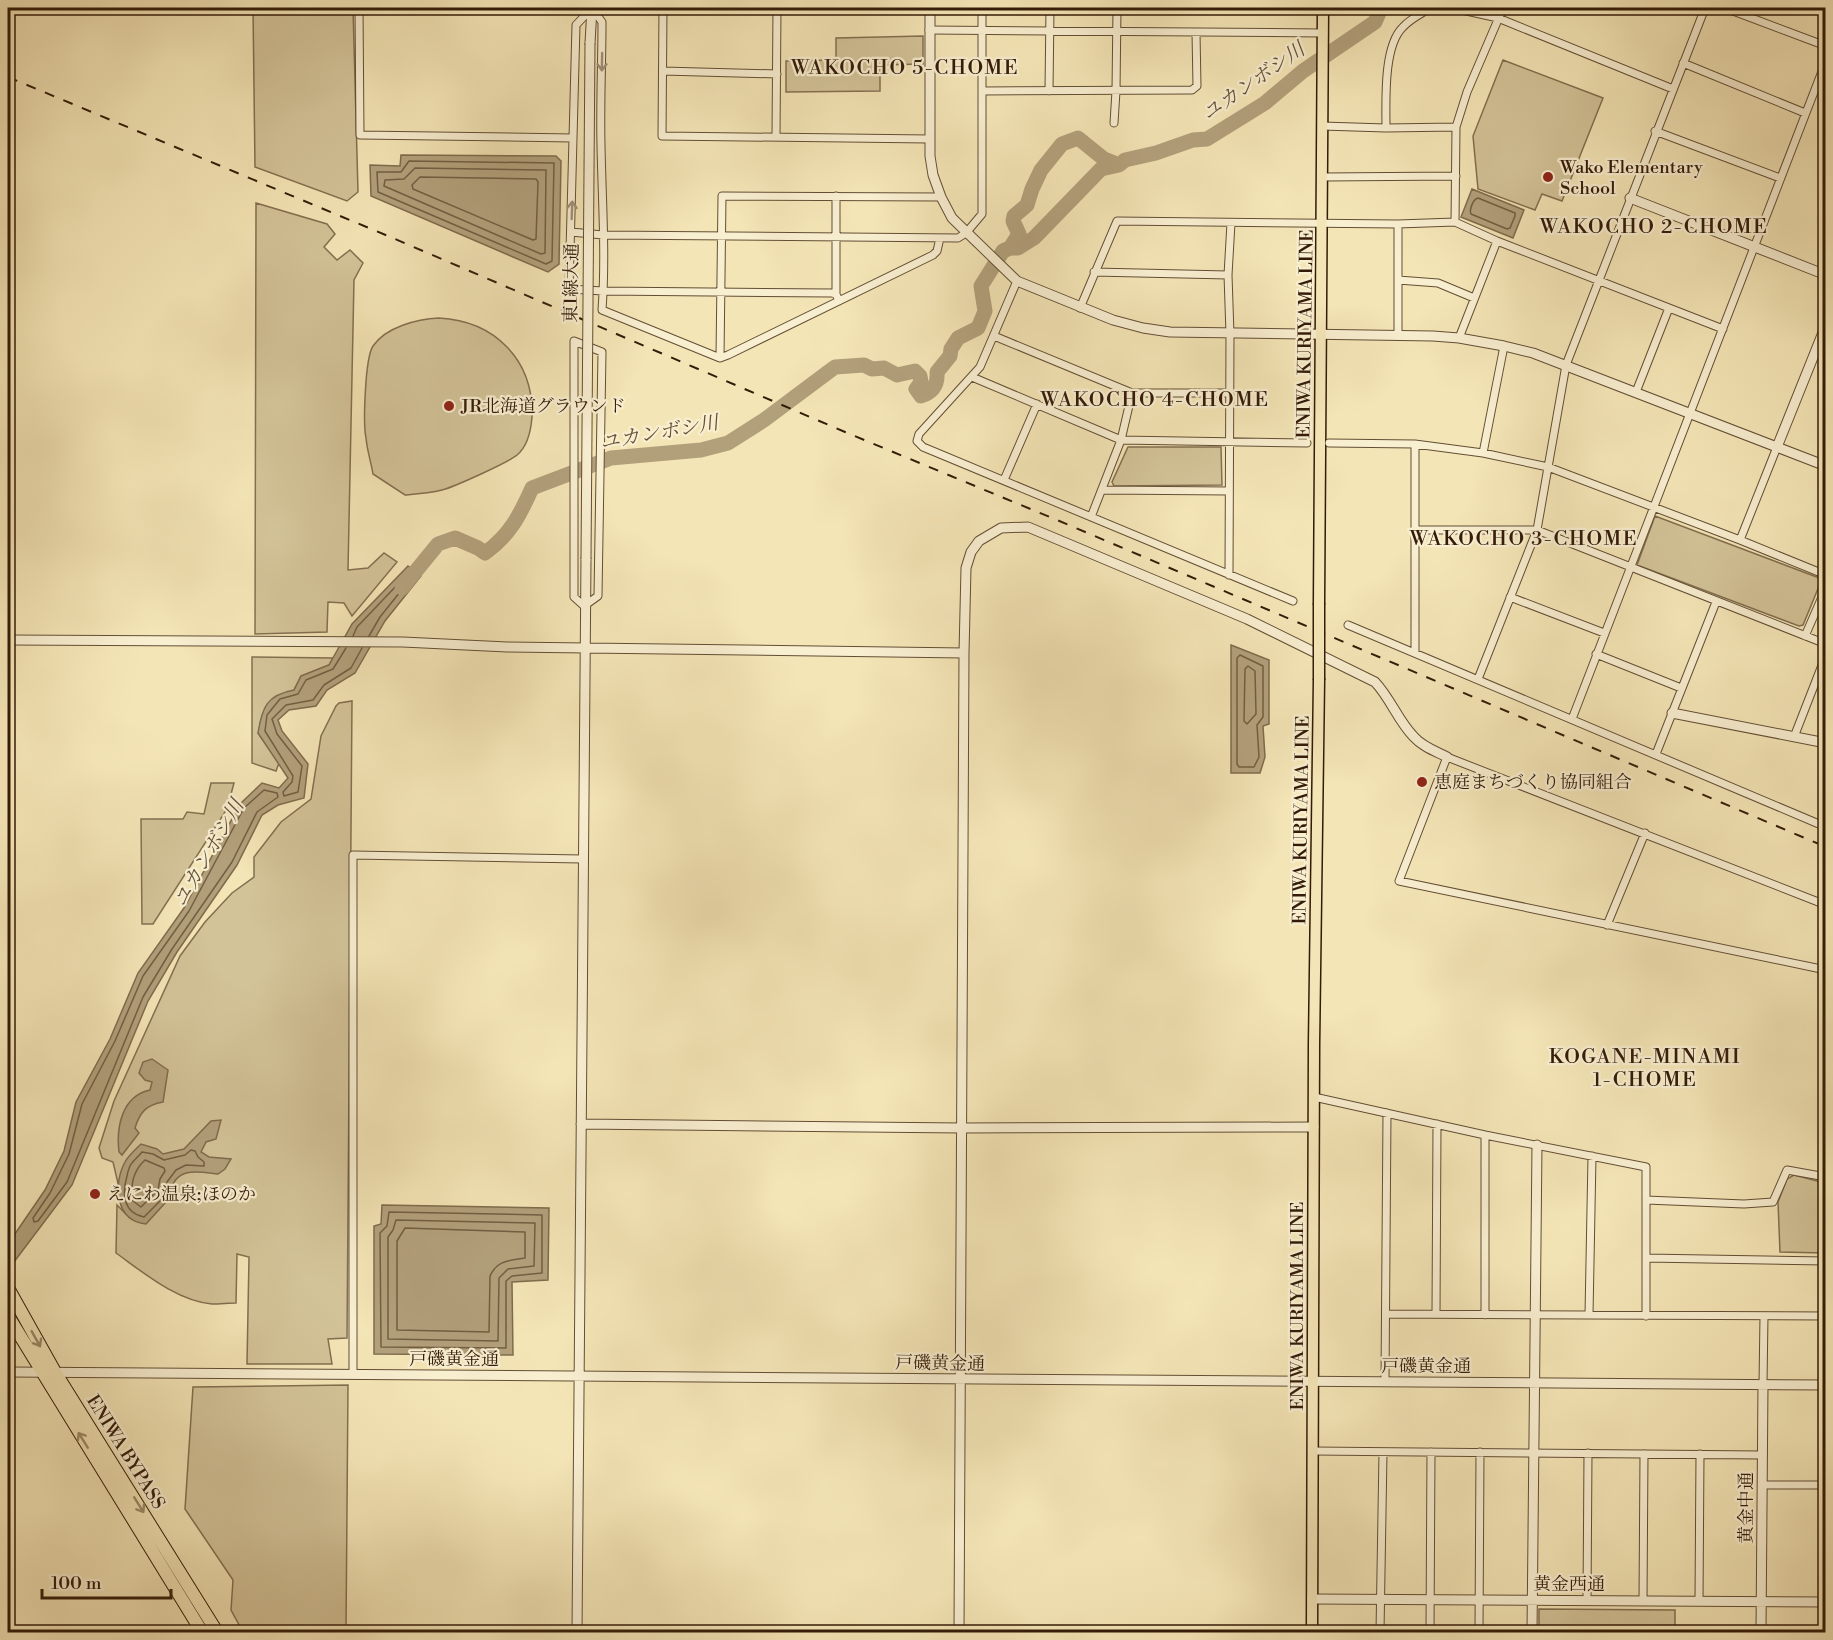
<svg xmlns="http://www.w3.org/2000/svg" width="1833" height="1640" font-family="'Libre Bodoni','Noto Serif JP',serif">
<rect width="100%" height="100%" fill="#f4e5b6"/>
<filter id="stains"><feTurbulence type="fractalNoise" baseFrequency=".00333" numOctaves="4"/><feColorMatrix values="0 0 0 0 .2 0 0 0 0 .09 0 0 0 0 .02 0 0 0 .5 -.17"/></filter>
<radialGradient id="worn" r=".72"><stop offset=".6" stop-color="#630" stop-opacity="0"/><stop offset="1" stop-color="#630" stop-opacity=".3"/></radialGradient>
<path fill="#d3c398" stroke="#836f50" stroke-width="1.5" d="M253 8H353L358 192 347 201 255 167Z
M923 36V64L880 65V91L786 92V61L836 60V38Z
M1503 60 1603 98 1562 201 1542 194 1535 210 1478 189 1473 136Z
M256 203 327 224 335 234 324 247 337 260 350 250 363 263 354 280 348 570 368 568 384 553 397 562 352 616 344 603 328 602 327 632 255 634Z
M439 318C495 321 534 360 532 417 531 430 528 446 517 455 509 462 454 487 442 490 430 493 417 494 405 495L373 474C371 462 367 450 366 438 363 423 365 358 373 346 386 327 417 319 439 318Z
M1128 447H1221L1222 485 1114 486 1112 482Z
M1655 516 1822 579 1803 625 1799 626 1637 565Z
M252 657 333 658 329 665 301 676 294 690 258 733 279 763 276 771 252 763Z
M352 701 347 1338 328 1339 332 1364H247L249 1257 237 1254 236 1303C229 1303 220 1304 212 1304 177 1301 144 1273 116 1253L117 1205 125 1213 113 1162 102 1158 99 1148 114 1101 180 956 205 922 232 893 254 877V857L281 822 311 799 321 736 336 706 339 703Z
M211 783H234L227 809 153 924H142L141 819H183L187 812 204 814Z
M1794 1175 1825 1183V1253L1780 1252 1778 1202 1787 1179Z
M348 1385 346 1632H243L231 1610 233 1580 185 1509 193 1387Z
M1539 1609 1675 1610V1632H1539Z"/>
<path fill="#b2a07b" stroke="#7f6b4d" stroke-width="1.5" d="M401 155 556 156 561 161 559 264 548 272 371 196 370 165 400 166Z
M1472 189 1524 210 1513 238 1461 217Z
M408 566 421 576 385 621 355 673 327 690 316 706 289 710 278 720 282 731 308 764 304 798 278 805 262 815 237 865 177 952 148 1001 72 1185 8 1270V1244L45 1190 64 1151 76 1102 110 1039 138 973 184 908 240 804 262 783 279 788 288 778 258 733C262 707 267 695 294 690L301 676 329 665 352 624Z
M1231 645 1269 660V724L1263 726 1265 757 1260 773H1231Z
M152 1059 168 1070 163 1102C146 1105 140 1112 135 1128L139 1133 122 1155 119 1152C116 1127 122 1096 150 1090L152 1082 145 1080 139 1073 143 1062Z
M221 1120 216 1139 206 1142 201 1152 209 1157 231 1159 225 1169 218 1174C199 1172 176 1166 171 1191H176L178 1200 166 1202 146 1224C115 1221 113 1184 125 1162 128 1156 136 1149 141 1144L157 1149 163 1154 184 1149 211 1121Z
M382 1205 549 1208 548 1280 512 1282 513 1355 374 1354V1226L381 1224Z"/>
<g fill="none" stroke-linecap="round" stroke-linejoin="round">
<path stroke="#725e42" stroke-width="1.5" d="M409 161 554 163 552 261 546 264 378 192 377 172H401Z
M415 168 546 170 545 253 541 254 384 186 385 180 404 179Z
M420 177 536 179 538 182 536 239 533 240 413 189 412 185Z
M1478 198 1515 213V216L1510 228 1507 229 1471 214C1469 210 1473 199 1478 198Z
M353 636 357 627 399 583H403L404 587 380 617 369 636
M346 648 333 669 306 680 298 694 280 699 267 715 265 731 293 776 292 782 283 792 284 796 298 792 302 766 277 734 272 719 286 705 313 700 324 685 351 668 362 648
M1240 655 1263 666V717L1257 725 1259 757 1254 767H1239L1237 764V658Z
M1248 666 1255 671 1256 714 1247 724 1244 721 1245 669Z
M264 790 277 793 278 797 257 812 232 862 172 949 143 997 67 1182 38 1221 34 1222 33 1218 50 1193 69 1154 82 1104 115 1041 143 976 189 911 244 808Z
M191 1150 195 1151 198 1157 204 1162V1166L186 1165 176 1170 167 1182 166 1195 144 1217C123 1213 122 1193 127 1176 128 1171 129 1166 132 1163 135 1159 139 1156 142 1152L153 1154 164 1160 185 1155Z
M145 1160 164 1168 165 1171 160 1179 158 1190 141 1207 133 1201C130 1185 133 1171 145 1160Z
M389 1212 542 1215V1273L512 1276 506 1281V1348L381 1347 380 1233 387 1226Z
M396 1220 535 1223 534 1266 508 1269 499 1278 498 1341 388 1339V1237L393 1230Z
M405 1228 525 1232V1258C510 1261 498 1259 490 1276L489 1332 397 1330V1241Z"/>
<path stroke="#b2a07b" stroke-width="15" d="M1010 248H1018L1034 238 1101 169 1119 165
M402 588 438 544 455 538 478 548 485 553C510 535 520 515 532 488L611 458 701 450 728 443 764 420 835 367 864 365 872 369 884 368 897 375 915 371 920 376 921 382 916 389 921 396C933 392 938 385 937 372L950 356 951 349 958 338 978 328 985 311 981 286 1003 251 1010 248 1019 234 1013 221 1014 216 1027 205 1032 189 1041 170 1062 144 1078 138 1104 159 1119 165 1125 160 1156 153 1193 140 1207 139 1265 103 1303 71 1375 22 1381 8"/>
<defs>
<path id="minor" d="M359 8 360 135 573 138
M663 8 662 136 929 139
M1453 8 1498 18 1673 89
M1725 8 1826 46
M929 30 1323 33
M1683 63 1805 113
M663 71 777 74
M982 91 1192 90 1197 86 1196 33
M1049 91 1050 8
M1114 123 1116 91 1117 8
M1322 126 1386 128 1456 127
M1386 128C1386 102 1383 46 1403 27 1410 19 1421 14 1430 8
M1655 131 1780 178
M776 137 777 8
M1323 177 1456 176
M836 196V294
M1455 222 1456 127 1467 92 1503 8
M571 232 603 235 958 238 966 233 982 214V8
M1094 272 1228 275
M1398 280 1438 283 1474 298
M1017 281 980 367 919 434 917 441 923 447 1293 601
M839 301 836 294 832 293 603 291 569 289 576 25 592 8 602 22C602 63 600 104 601 145 602 200 606 255 602 310L720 358 728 355 933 255 937 251 940 238
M1080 308 1117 221 1398 224 1455 222 1497 241 1723 329
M994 336 1132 393H1229
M1398 336V224
M1459 338 1497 241
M574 341 602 352 598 596 584 606 574 597Z
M720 358 722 196 941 197
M972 377 1121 440 1307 443
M1636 392 1669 308
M1329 443 1415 444 1483 453 1548 467 1740 540 1826 575
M1483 453 1504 346
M1004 480 1037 404
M1102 490 1229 491
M1091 517 1121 440 1132 393
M1414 530H1537L1826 644
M1740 540 1777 447
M1229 575 1230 334 1228 275 1231 223
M1510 597 1604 633
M1348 625 1826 827
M1805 636 1826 588
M1415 653V444
M1596 654 1681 688
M1478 679 1537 530 1566 365 1705 8
M1572 719 1826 61
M1794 737 1826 655
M1656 754 1716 602
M1826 905 1447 757 1399 881 1826 970
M1607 925 1645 833
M1314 1097 1485 1135 1646 1167V1316
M1646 1200 1744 1204 1773 1202 1787 1170 1826 1177
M1646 1258 1826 1261
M1386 1314 1826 1316
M1436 1314 1437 1124
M1485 1315V1135
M1589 1315 1592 1156
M353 1374V855L582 859
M1385 1382 1387 1113
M1763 1384 1764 1316
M1313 1451 1762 1455
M1763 1485H1826
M1587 1600 1588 1453
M1643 1601 1644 1454
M1699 1601 1700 1454
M1380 1632 1383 1452
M1430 1632 1431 1452
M1479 1632 1480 1452"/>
<path id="tertiary" d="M930 8V156L933 175 941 197 952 218 1017 281 1113 320 1143 328 1170 332 1433 336 1459 338 1504 346 1533 353 1826 466
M590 43 592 8
M1630 198 1826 275
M1777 447 1826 325
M8 640 403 642 507 647 964 653 959 1632
M964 653 966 568 971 552 979 541 1001 528 1028 527 1247 619 1375 682C1391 699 1398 721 1414 737 1423 747 1435 751 1447 757
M1672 713 1826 743
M581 1124 962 1128 1314 1127
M8 1372 1826 1385
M1312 1599 1826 1602
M577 1632 586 559
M1532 1632 1537 1145
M1761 1632 1763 1384"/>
<path id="primary" d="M1319 603 1323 8
M1312 1632 1314 1045 1319 680"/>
<path id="trunk" d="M8 1288 55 1372 217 1632
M8 1316 202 1632"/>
</defs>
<use href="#minor" stroke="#634e34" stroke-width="9"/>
<use href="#tertiary" stroke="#634e34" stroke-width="11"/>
<use href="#primary" stroke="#331b08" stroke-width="13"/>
<use href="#trunk" stroke="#331b08" stroke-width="14"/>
<use href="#minor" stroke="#f8eed0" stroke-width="7"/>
<use href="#tertiary" stroke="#f8eed0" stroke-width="9"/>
<use href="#primary" stroke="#f4e5b6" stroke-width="10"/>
<use href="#trunk" stroke="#f4e5b6" stroke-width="12"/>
<path stroke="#331b08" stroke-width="2" stroke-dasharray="10 10" stroke-linecap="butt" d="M8 77 388 236 845 432 1057 520 1826 847"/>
<defs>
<path id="tertiary-bridge" d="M586 559 590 43"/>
<path id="primary-bridge" d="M1319 680V603"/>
</defs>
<use href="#tertiary-bridge" stroke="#634e34" stroke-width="11" stroke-linecap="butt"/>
<use href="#primary-bridge" stroke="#331b08" stroke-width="13" stroke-linecap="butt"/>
<use href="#tertiary-bridge" stroke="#f8eed0" stroke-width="9"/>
<use href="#primary-bridge" stroke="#f4e5b6" stroke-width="10"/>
</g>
<defs><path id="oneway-shaft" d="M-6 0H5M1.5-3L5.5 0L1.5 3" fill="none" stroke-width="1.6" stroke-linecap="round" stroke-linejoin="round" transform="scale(1.5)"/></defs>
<g stroke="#9f8f76">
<use href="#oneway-shaft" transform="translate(602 62) rotate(91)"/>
<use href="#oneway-shaft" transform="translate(572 210) rotate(-88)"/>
</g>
<g stroke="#9d8a68">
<use href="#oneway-shaft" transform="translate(36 1339) rotate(61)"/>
<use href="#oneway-shaft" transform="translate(83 1440) rotate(-122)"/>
<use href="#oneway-shaft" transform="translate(139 1505) rotate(58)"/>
</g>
<g fill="#8f2418" stroke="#f8eed0" stroke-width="2">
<circle cx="1548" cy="177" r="6"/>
<circle cx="449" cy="406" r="6"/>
<circle cx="1422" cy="782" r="6"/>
<circle cx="95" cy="1194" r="6"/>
</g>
<g text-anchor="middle" stroke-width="4.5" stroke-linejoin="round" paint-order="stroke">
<g font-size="18" fill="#331b08" stroke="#f8eed0" text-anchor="start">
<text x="1560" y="173">Wako Elementary<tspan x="1560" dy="21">School</tspan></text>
<text x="461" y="412">JR北海道グラウンド</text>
<text x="1434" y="788">恵庭まちづくり協同組合</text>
<text x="107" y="1200">えにわ温泉;ほのか</text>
</g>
<g font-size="18" fill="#331b08" stroke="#f8eed0">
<text transform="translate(571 283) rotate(-89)" y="6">東1線大通</text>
<text transform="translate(1305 334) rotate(-89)" y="6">ENIWA KURIYAMA LINE</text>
<text transform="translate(1301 820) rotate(-89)" y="6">ENIWA KURIYAMA LINE</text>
<text transform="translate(1297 1306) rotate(-90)" y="6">ENIWA KURIYAMA LINE</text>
<text x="454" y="1365">戸磯黄金通</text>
<text transform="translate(940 1363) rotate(1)" y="6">戸磯黄金通</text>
<text x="1426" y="1372">戸磯黄金通</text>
<text transform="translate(126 1452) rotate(58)" y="6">ENIWA BYPASS</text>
<text transform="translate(1746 1508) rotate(-90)" y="6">黄金中通</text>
<text x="1569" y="1590">黄金西通</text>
</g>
<g font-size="20" letter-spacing="1.5" fill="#331b08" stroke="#f8eed0">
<text x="905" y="74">WAKOCHO 5-CHOME</text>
<text x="1654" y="233">WAKOCHO 2-CHOME</text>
<text x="1155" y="406">WAKOCHO 4-CHOME</text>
<text x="1524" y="545">WAKOCHO 3-CHOME</text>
<text x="1645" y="1063">KOGANE-MINAMI<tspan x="1645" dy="23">1-CHOME</tspan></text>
</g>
<g font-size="20" font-style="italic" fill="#665036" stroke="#f8eed0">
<text transform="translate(1253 81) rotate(-35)" y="7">ユカンボシ川</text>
<text transform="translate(659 432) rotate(-10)" y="7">ユカンボシ川</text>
<text transform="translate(208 853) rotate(-60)" y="7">ユカンボシ川</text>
</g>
</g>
<rect width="1833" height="1640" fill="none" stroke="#f4e5b6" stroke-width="30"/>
<rect x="9" y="9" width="1815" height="1622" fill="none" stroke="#331b08" stroke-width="3"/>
<rect x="15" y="15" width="1803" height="1610" fill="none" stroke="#331b08" stroke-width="1.5"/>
<path d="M42 1589v9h129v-9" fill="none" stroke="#331b08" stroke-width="3"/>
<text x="51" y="1589" font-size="18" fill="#331b08" stroke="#f8eed0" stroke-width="4.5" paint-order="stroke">100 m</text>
<rect width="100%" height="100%" filter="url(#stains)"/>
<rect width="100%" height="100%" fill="url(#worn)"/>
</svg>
